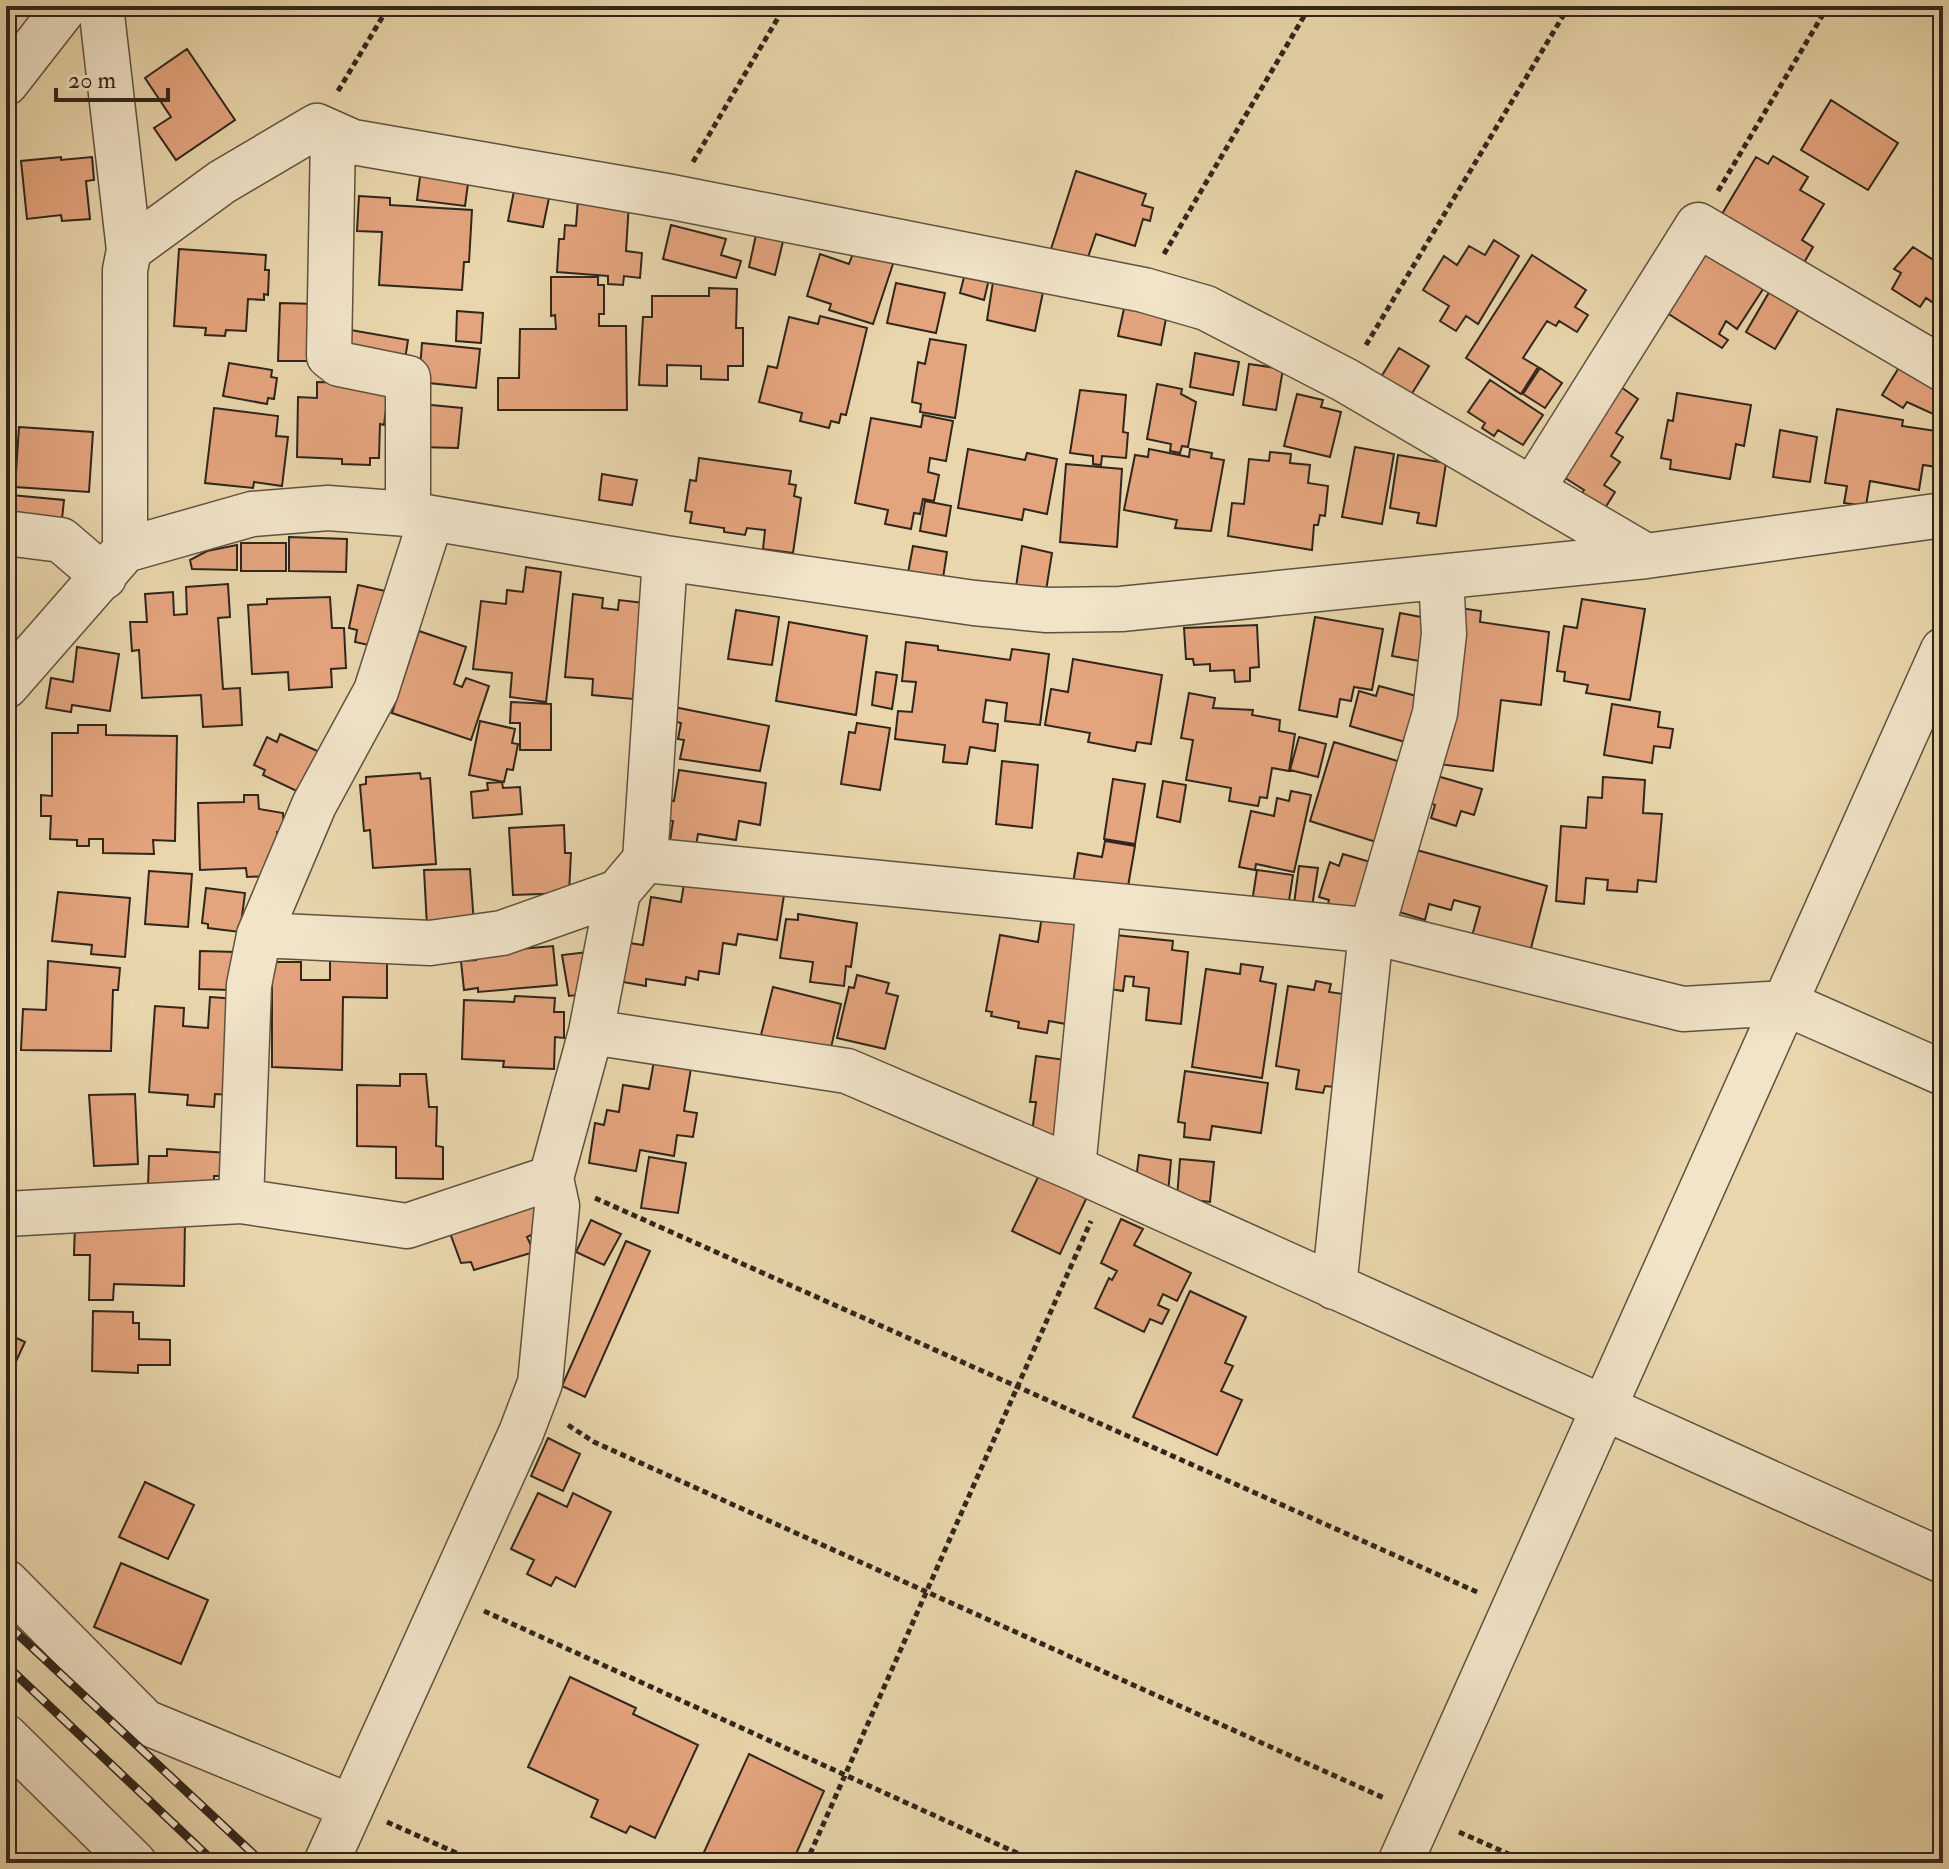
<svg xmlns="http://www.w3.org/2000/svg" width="1949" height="1869" font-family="'IM FELL Double Pica',serif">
<rect width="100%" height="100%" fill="#e9d6ac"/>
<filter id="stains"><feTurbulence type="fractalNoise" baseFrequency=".0025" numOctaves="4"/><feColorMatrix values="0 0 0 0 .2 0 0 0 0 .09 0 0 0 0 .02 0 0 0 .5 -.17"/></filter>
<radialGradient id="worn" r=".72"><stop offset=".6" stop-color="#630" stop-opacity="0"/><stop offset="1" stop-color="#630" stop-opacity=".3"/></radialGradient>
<path fill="#e4a47e" stroke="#31261c" stroke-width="2" d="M187 49 235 120 176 160 154 128 171 117 145 78Z
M1831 100 1898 143 1868 190 1801 150Z
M1773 156 1808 177 1800 190 1824 204 1802 240 1813 247 1801 268 1719 219 1756 157 1768 164Z
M61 157V160L92 157 94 180 86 181 90 219 62 221 61 215 27 219 21 161Z
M421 169 469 176 465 206 417 200Z
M1076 171 1146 194 1142 205 1153 208 1150 221 1143 219 1135 246 1096 234 1087 260 1051 249Z
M515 186 550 193 543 227 508 221Z
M359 196 390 198V205L472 210 469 262H464L462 290 379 285 382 232 357 231Z
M578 199 629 203 626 251 642 253 640 278 624 276 623 285 608 284V276L557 272 559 239H564L565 225 576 226Z
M671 225 726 239 721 255 741 261 736 278 663 259Z
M757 230 784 237 775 275 749 267Z
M1494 240 1519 256 1478 324 1466 316 1456 331 1440 321 1449 306 1423 290 1444 256 1457 265 1469 246 1485 255Z
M1709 246 1767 283 1737 329 1726 321 1719 334 1728 340 1722 348 1667 313Z
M1913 247 1943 266V298L1938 306 1926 298 1920 307 1892 289 1901 273 1894 269Z
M855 248 894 261 873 324 829 310 831 304 807 296 820 254 849 264Z
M179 249 266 255 265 270H269L268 295 264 294V300L248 299 246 331 226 330 225 336 205 335 206 328 174 326Z
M1532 255 1586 290 1575 307 1588 315 1577 332 1559 321 1556 326 1547 321 1523 358 1538 367 1521 394 1466 358Z
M965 273 989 279 984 300 960 293Z
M551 277H598V285H604V314H599V326H626L627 410H498V378H519L520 329H556L555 315 551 316Z
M993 282 1043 292 1035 331 987 320Z
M896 283 945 293 936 333 887 323Z
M709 288 737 289 736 328H743V366H728V380L701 379V366L667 365V386L639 385 643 317H652V296H709Z
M1771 289 1800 307 1775 349 1746 332Z
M280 303 317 304 316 361H278Z
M1125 304 1167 313 1161 345 1118 336Z
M457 311 483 313 481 343 456 341Z
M820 316 867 328 846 415 841 414 839 423 831 421 829 428 800 421 802 413 759 402 768 366 777 368 789 317 818 324Z
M345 329 408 340 404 366 342 355Z
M930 339 966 345 955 418 920 412 921 404 912 402 918 362 925 364Z
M422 343 480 349 476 388 419 382Z
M1399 348 1429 366 1411 395 1381 377Z
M1195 353 1239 362 1233 395 1190 387Z
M1903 361 1943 385 1942 418 1907 402 1903 408 1882 395Z
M229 363 272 370 271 377 277 378 274 399 268 398 267 404 223 396Z
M1249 364 1283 369 1276 410 1243 405Z
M1540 368 1562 383 1545 408 1523 394Z
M1490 380 1543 415 1523 445 1498 430 1494 436 1482 428 1485 423 1468 412Z
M317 382 389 384 384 425 380 424 379 458H370V465L342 464V459L297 457 298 397 317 398Z
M1157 384 1182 389 1181 394 1196 402 1188 447 1182 446 1180 453 1170 451 1171 444 1147 439Z
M1621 387 1638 399 1616 433 1623 437 1611 456 1620 462 1604 485 1615 492 1602 513 1579 498 1584 490 1562 476Z
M1080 390 1126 395 1123 432 1128 433 1126 458 1102 456 1101 465 1093 464V456L1070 453Z
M1677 393 1751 405 1744 446 1736 444 1730 479 1670 469 1671 460 1661 458 1668 420 1673 421Z
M1297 394 1323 400 1321 407 1341 412 1330 457 1284 446Z
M421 404 462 408 458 448 417 447Z
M214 408 278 416 276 436 288 437 282 486 254 482 253 488 205 483Z
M1837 409 1903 420 1902 426 1943 432 1937 467 1923 465 1919 490 1870 481 1866 506 1844 503 1847 486 1825 483Z
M923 415 953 421 946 461 930 458 928 472 939 475 934 501 923 499 920 514 914 513 911 529 885 524 888 510 855 503 871 418 921 427Z
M19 427 93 432 89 492 15 487Z
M1780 430 1817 437 1810 482 1773 477Z
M1355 447 1394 454 1382 524 1342 517Z
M968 449 1025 460 1027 453 1057 459 1047 514 1024 509 1022 520 958 508Z
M1149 449 1189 457 1190 449 1212 453 1211 458 1224 460 1211 531 1175 528 1177 520 1124 510 1135 455 1148 457Z
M1270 452 1291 454 1290 463 1310 465 1308 483 1328 486 1325 516 1320 515 1318 525H1314L1312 550 1228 536 1232 503 1244 504 1249 459 1269 461Z
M1398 455 1446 463 1436 526 1417 523 1419 513 1390 508Z
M699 458 791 471 789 484 796 485 794 496 801 498 793 553 763 549 765 530 747 528 745 535 724 532V528L690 523 692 512 685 511 690 480 696 481Z
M1066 464 1122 469 1117 547 1060 542Z
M602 474 637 480 632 505 599 500Z
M11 495 64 500 62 519 10 513Z
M925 501 951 506 946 536 920 531Z
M289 537 347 539 346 572 289 571Z
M241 543H286V571H241Z
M237 545V570L192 569 190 560 207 551Z
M913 546 947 552 943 578 908 573Z
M1022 546 1052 553 1046 591 1016 587Z
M526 567 561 572 546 702 510 697 512 673 473 669 481 601 506 604 507 590 523 592Z
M228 584 230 617 218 618 223 689 240 688 242 725 203 727 201 695 142 698 139 650 132 651 130 622H147L145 594 173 592 174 615 187 614 186 587Z
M358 585 390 592 378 647 355 642 357 630 349 628Z
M573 594 603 598 602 608 618 610 619 600 644 603 642 688 634 687 633 699 592 695 593 679 565 677Z
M330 597 332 628H344L346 668 331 669 332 687 289 690 288 672 252 674 248 605 267 604V599Z
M1582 599 1645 609 1630 700 1586 693 1588 685 1564 681 1565 672 1557 671 1564 626 1577 628Z
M1460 608 1481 611 1480 622 1549 632 1541 705 1501 700 1493 771 1438 764Z
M736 610 779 617 772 665 728 659Z
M1400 613 1432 619 1425 662 1392 656Z
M1315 617 1383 629 1372 690 1354 687 1351 701 1340 699 1337 717 1299 710Z
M789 622 867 636 856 715 776 701Z
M1257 625 1259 667 1250 668V681L1235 682 1234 670 1210 671V664L1194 665 1193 659H1186L1184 628Z
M419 631 466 647 454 684 462 687 466 678 489 686 471 740 392 713Z
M906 642 938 646V650L1010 660 1012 649 1049 654 1040 725 1005 721 1007 703 986 700 983 722 998 724 995 751 970 747 967 764 943 762 945 745 895 739 898 711 912 712 916 682 902 681Z
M77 647 119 654 110 711 72 705 71 712 46 708 51 678 73 682Z
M1073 659 1162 675 1151 744 1137 742 1135 751 1088 742 1090 733 1045 725 1051 689 1068 692Z
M876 672 897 675 892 709 872 705Z
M1379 686 1424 698 1405 742 1350 726 1359 691 1376 696Z
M1189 693 1215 698 1213 708 1253 710 1252 715 1280 720 1279 731 1295 734 1289 771 1272 768 1267 798 1260 797 1258 806 1229 801 1231 788 1186 780 1193 740 1181 738Z
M511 702 551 704V750H520V723H510Z
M1612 704 1660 712 1658 727 1673 729 1670 748 1654 746 1652 763 1604 755Z
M674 707 769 726 760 771 680 759 684 740 678 739 681 723 671 721Z
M480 721 515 729 512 743 518 744 513 770 507 769 504 782 469 775Z
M857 723 890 728 880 790 841 784 849 732 855 733Z
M78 725H106V735L177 736 175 841 153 840 154 854 103 853V839H89V846H77V840L50 839 51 816H41V795L52 796V733H78Z
M280 734 324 754 305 795 263 775 265 770 254 765 267 737 277 742Z
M1299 737 1326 744 1318 777 1290 770Z
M1334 742 1404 763 1379 843 1310 821Z
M1002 761 1038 765 1032 828 996 824Z
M679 770 766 783 760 825 739 821 736 840 698 834 696 846 670 841 673 821 665 820 668 800 674 801Z
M420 773 421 779 430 778 436 864 373 868 370 830 364 831 360 785 366 784V777Z
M1437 776 1482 789 1474 815 1461 811 1456 826 1431 818 1435 805 1428 802Z
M1603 777 1645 780 1643 813 1662 814 1656 882 1638 880 1637 892 1607 890 1608 880 1586 878 1584 904 1556 901 1561 826 1586 828 1588 797 1602 798Z
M1113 779 1145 784 1135 844 1104 839Z
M1163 781 1186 785 1180 822 1157 817Z
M502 782 503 788 520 787 522 814 473 818 471 792 488 790 487 783Z
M1291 791 1311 795 1294 872 1256 864 1255 870 1239 867 1251 811 1274 816 1277 798 1289 801Z
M244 795H258L259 809 283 813 284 832H277V853L269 854 270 876 247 877 246 868 200 870 198 803 244 802Z
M564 825 565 853H571L569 893 513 895 509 828Z
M1105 841 1135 846 1127 892 1073 883 1078 853 1102 857Z
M1413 849 1547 886 1530 952 1472 936 1480 907 1454 900 1451 910 1429 904 1425 920 1396 911Z
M1343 854 1377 864 1363 909 1352 906 1349 914 1327 908 1329 900 1319 897 1330 862 1339 866Z
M1299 866 1318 868 1312 907 1294 904Z
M470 869 474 924 427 927 424 870Z
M1257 870 1293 875 1288 907 1252 902Z
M149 871 192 874 188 927 145 924Z
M685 878 784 895 777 940 738 934 736 945 723 943 719 974 699 971 698 980 686 977 685 985 646 979V986L623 982 629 943 643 945 651 897 681 902Z
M206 888 245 893 240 932 208 928V924L202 923Z
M58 892 130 898 125 957 91 954 92 945 52 941Z
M798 914 857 923 851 967 846 966 844 986 810 982 813 962 780 958 786 919 798 920Z
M1042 916 1077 923 1066 1024 1049 1021 1047 1033 1018 1028 1019 1022 991 1016 992 1012 986 1011 1000 935 1038 942Z
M1115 935 1173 941 1172 950 1188 952 1181 1024 1146 1020 1149 988 1133 986 1134 977 1125 976 1123 991 1110 989Z
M553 946 557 985 478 992V988L464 990 461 961 476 960 475 953Z
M200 951 237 952 230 990 199 989Z
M597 951 585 994 569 996 562 955Z
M330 957 387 958V998L343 997 342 1070 272 1067V983H264V962H301V980H330Z
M48 961 120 968 118 990H113L111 1051 21 1050 23 1009 46 1010Z
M1241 964 1263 967 1260 981 1276 984 1262 1078 1192 1067 1206 969 1240 974Z
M857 975 889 983 886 993 898 996 885 1049 837 1038 849 987 854 988Z
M1316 981 1331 984 1329 992 1357 996 1344 1088 1325 1086 1323 1093 1296 1089 1299 1070 1276 1066 1288 986 1314 990Z
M773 987 841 1004 830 1052 761 1035Z
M515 996 555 998 554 1012H564V1038L555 1037 554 1069 503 1067 504 1061 462 1059 464 1000 514 1002Z
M210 997 237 999 230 1095 215 1094 214 1107 187 1105 188 1095 149 1092 155 1006 184 1008 183 1026 208 1028Z
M1036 1056 1073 1061 1063 1137 1032 1133 1036 1102H1030Z
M654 1061 691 1068 684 1111 697 1113 693 1137 677 1135 674 1156 640 1150 636 1171 589 1163 595 1123 604 1125 607 1110 619 1112 623 1085 649 1089Z
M1185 1071 1268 1083 1261 1133 1212 1126 1210 1140 1184 1137 1185 1123 1178 1122Z
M400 1074H426L429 1107H437L436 1146 443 1147V1179L396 1178V1147L357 1146V1085L400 1086Z
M135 1094 138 1164 94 1166 89 1095Z
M167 1149 229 1153V1176H214V1188L148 1186 149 1156H167Z
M1139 1155 1171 1160 1168 1193 1136 1180Z
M649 1157 686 1163 678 1213 641 1208Z
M1180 1159 1214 1162 1210 1202 1177 1198Z
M1039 1175 1087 1197 1060 1254 1012 1231Z
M533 1201 537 1208V1232L527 1237 534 1252 474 1270 471 1262 461 1263 450 1233Z
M1121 1219 1143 1229 1134 1245 1191 1273 1177 1301 1163 1294 1158 1305 1169 1310 1162 1324 1150 1319 1144 1332 1095 1308 1109 1278 1112 1280 1117 1271 1101 1263Z
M185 1220 184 1286 114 1284 113 1300H89L90 1255H74L75 1224Z
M591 1220 621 1234 604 1265 576 1252Z
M626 1241 650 1251 585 1397 562 1386Z
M1190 1291 1246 1317 1225 1363 1233 1366 1221 1391 1242 1400 1217 1455 1133 1417Z
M93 1311 133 1312V1323H139V1339L170 1340V1365H138V1373L92 1371Z
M6 1333 25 1342 6 1383Z
M548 1438 580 1454 563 1491 531 1476Z
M145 1482 194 1505 168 1559 119 1537Z
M538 1493 567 1507 573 1493 611 1512 575 1587 556 1577 551 1586 527 1574 534 1560 511 1549Z
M121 1563 208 1600 181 1664 94 1627Z
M570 1677 636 1708 633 1714 698 1745 655 1838 630 1826 626 1833 591 1817 598 1800 528 1767Z
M749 1754 824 1791 792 1863H699Z"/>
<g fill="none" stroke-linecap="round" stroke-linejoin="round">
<defs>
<path id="minor" d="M6 83 66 6
M333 134 329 356 339 364 408 378V514
M129 250 222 182 317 126 353 142 672 197 1144 290 1206 308 1345 380 1646 556
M1533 488 1698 225 1943 369
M6 533 61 540 104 577
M125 550 252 514 328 508 408 514 665 558 974 603 1047 610 1121 609 1646 556 1943 515
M6 686 125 550V270L129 250 101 6
M645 860 1365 930 1683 1009 1785 1003 1943 1073
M259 935 430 943 502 933 618 892 645 860 665 558
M591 1032 847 1071 1073 1168 1943 1561
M1073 1168 1099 905
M241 1201 249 985 259 935 314 805 376 691 431 519
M6 1214 241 1201 407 1226 551 1178
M1334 1287 1371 932 1435 713 1444 634 1441 577
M6 1582 145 1722 349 1806
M6 1737 134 1863
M326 1863 521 1433 540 1383 557 1206 551 1178 591 1032 618 892
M1400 1863 1943 650"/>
</defs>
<use href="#minor" stroke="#5f5240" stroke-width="47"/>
<path stroke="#31261c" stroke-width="5" stroke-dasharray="6 4" stroke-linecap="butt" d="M338 91 389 6
M693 162 785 6
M1718 191 1828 6
M1164 254 1310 6
M1366 345 1569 6
M595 1198 1477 1592
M568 1425 594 1442 1384 1798
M484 1611 1039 1863
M387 1822 479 1863
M1459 1832 1529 1863
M806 1863 1091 1221"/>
<use href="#minor" stroke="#f1e4c9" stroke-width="44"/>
<defs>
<path id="rail" d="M6 1623 263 1863
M6 1665 215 1863"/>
</defs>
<use href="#rail" stroke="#31261c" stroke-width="9"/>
<use href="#rail" stroke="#f1e4c9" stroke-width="6" stroke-dasharray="18" stroke-linecap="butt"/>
</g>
<rect width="1949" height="1869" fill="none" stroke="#e9d6ac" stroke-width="32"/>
<rect x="8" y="8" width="1933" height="1853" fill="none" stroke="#31261c" stroke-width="4"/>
<rect x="16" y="16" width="1917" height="1837" fill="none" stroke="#31261c" stroke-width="2"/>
<path d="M56 88v12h112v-12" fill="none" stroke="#31261c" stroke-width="4"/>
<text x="68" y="88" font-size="24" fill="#31261c" stroke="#f1e4c9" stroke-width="6" paint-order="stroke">20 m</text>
<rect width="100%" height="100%" filter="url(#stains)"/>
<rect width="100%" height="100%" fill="url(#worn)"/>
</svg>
